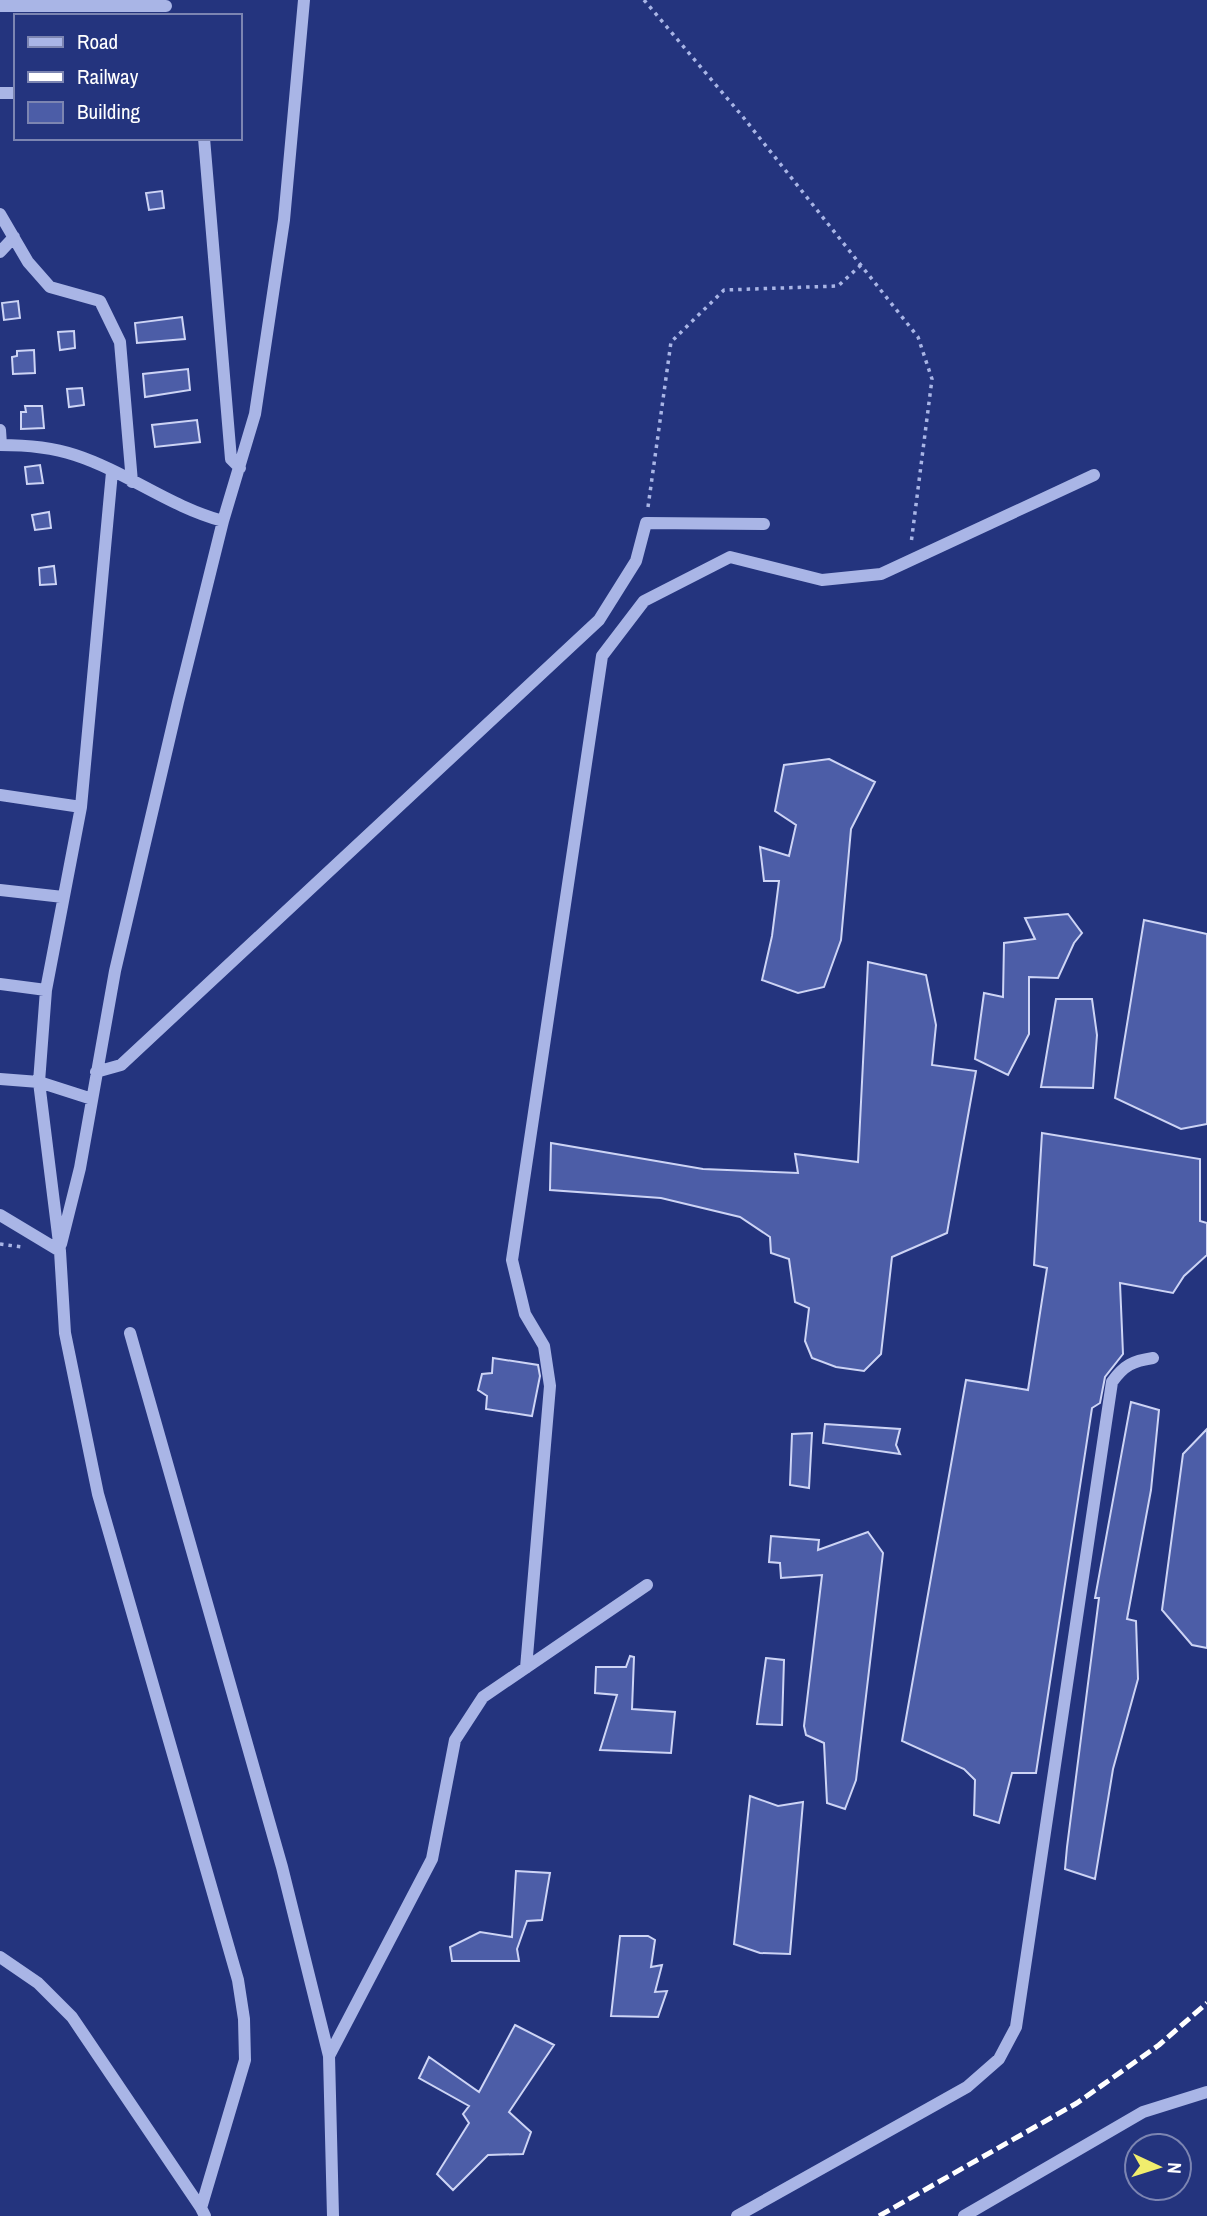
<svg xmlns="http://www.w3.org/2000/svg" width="1207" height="2216" font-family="'Archivo Narrow',sans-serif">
<rect width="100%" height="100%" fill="#24347e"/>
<path fill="#4c5da7" stroke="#cdd4f5" stroke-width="2" d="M162 191 164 208 149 210 146 193Z
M18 301 20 318 4 320 2 303Z
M182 317 185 339 137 343 135 323Z
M74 331 75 348 60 350 58 332Z
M34 350 35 373 13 374 12 357 17 356V351Z
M188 369 190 390 145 397 143 374Z
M82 388 84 405 69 407 67 389Z
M25 406H42L44 428 21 429V412H26Z
M197 420 200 442 155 447 152 425Z
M40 465 43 483 27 484 25 467Z
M49 512 51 528 35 530 32 515Z
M54 566 56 584 40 585 39 568Z
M829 759 875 782 851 829 841 940 824 987 798 993 762 980 772 936 779 881H764L760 847 789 856 796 825 775 811 784 765Z
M1068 914 1082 933 1074 943 1058 978 1029 977V1034L1008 1075 975 1059 984 993 1003 997 1004 943 1035 939 1025 918Z
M1144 920 1207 934V1124L1181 1129 1115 1098Z
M868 962 926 975 936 1025 932 1065 976 1071 947 1233 892 1257 881 1354 864 1371 836 1367 812 1358 805 1341 809 1308 795 1302 789 1259 771 1253 770 1237 740 1217 661 1198 550 1190 551 1143 703 1169 798 1173 795 1154 858 1162Z
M1056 999H1092L1097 1035 1093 1088 1041 1087Z
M1042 1133 1200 1159V1221L1207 1223V1255L1184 1276 1173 1293 1120 1283 1123 1354 1105 1377 1100 1403 1092 1408 1036 1773H1012L999 1823 974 1815 975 1780 964 1769 902 1741 966 1380 1028 1390 1047 1268 1034 1265Z
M493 1358 538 1365 540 1376 532 1416 486 1409 487 1396 478 1390 482 1374 492 1373Z
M1131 1402 1159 1410 1151 1490 1127 1619 1136 1621 1138 1679 1113 1769 1095 1879 1065 1869 1067 1847 1099 1598H1095Z
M825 1424 900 1429 896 1445 900 1454 823 1443Z
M1207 1429V1648L1192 1645 1162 1610 1183 1454Z
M812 1433 809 1488 790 1485 792 1434Z
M868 1532 883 1553 856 1780 845 1809 827 1803 824 1743 806 1735 804 1726 822 1575 781 1578 780 1563 769 1562 771 1536 819 1540 818 1550Z
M630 1656 634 1657 632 1709 675 1712 671 1753 600 1750 617 1695 595 1693 596 1667H626Z
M766 1658 784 1660 782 1725 757 1724Z
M750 1796 778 1806 803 1802 790 1954 760 1953 734 1944Z
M516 1871 550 1873 542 1920 527 1921 517 1949 519 1961H452L450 1947 480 1932 512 1937Z
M620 1936H648L655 1940 651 1967 662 1965 655 1992 667 1991 658 2017 611 2016Z
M515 2025 554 2045 509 2112 531 2132 523 2154 488 2155 453 2190 437 2174 469 2123 463 2114 469 2106 419 2078 429 2057 479 2092Z"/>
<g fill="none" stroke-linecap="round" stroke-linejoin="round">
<path stroke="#a9b5e6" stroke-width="3.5" stroke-dasharray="3.5 5" stroke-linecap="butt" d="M644 0 743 117 918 337 932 379 911 544
M648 507 671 342 724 290 838 286 861 265
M0 1244 22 1247"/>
<path stroke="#a9b5e6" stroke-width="12" d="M0 6H166
M0 93H16
M204 138 231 459 240 468
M0 214 28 262 50 287 100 301 120 342 132 482
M0 252 14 237
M0 430 1 445
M0 445C25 445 51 447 75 455 127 472 170 507 223 521
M112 472 81 807 46 990 39 1082 60 1251 65 1333 98 1494 238 1980 244 2019 245 2060 201 2208 205 2216
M0 795 81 807
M0 890 63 897
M0 984 46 990
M96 1072 121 1065 599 620 636 561 646 523 764 524
M0 1079 39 1082 92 1099
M0 1215 60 1251
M61 1244 80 1168 115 971 178 702 223 521 255 414 284 220 304 0
M130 1333 282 1867 329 2056 333 2216
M526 1668 550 1386 544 1346 525 1314 512 1260 602 656 644 601 730 557 822 580 881 574 1094 475
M0 1957 38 1983 72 2017 201 2208
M329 2056 432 1859 455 1740 483 1697 647 1585
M737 2216 967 2087 999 2059 1016 2027 1112 1382C1124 1365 1133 1361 1153 1358
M964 2216 1143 2112 1207 2092"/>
<path stroke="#fff" stroke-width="5" stroke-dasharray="12 5" stroke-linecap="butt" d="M879 2216 1077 2103 1159 2045 1207 2003"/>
</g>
<rect x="14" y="14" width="228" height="126" fill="#24347e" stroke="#7c85b2" stroke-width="2"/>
<rect x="28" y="37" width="35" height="10" fill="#a9b5e6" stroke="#7c85b2" stroke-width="2"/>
<text x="77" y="49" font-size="21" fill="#ffffff">Road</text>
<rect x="28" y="72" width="35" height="10" fill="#ffffff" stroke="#7c85b2" stroke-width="2"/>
<text x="77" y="84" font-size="21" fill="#ffffff">Railway</text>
<rect x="28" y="102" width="35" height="21" fill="#4c5da7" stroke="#7c85b2" stroke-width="2"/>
<text x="77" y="119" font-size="21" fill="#ffffff">Building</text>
<g transform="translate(1158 2167) rotate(94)"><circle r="33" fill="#24347e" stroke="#7c85b2" stroke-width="2"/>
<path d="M0-5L12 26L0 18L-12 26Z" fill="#f0ed6d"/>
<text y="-10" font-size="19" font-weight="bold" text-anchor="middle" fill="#ffffff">N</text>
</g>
</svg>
